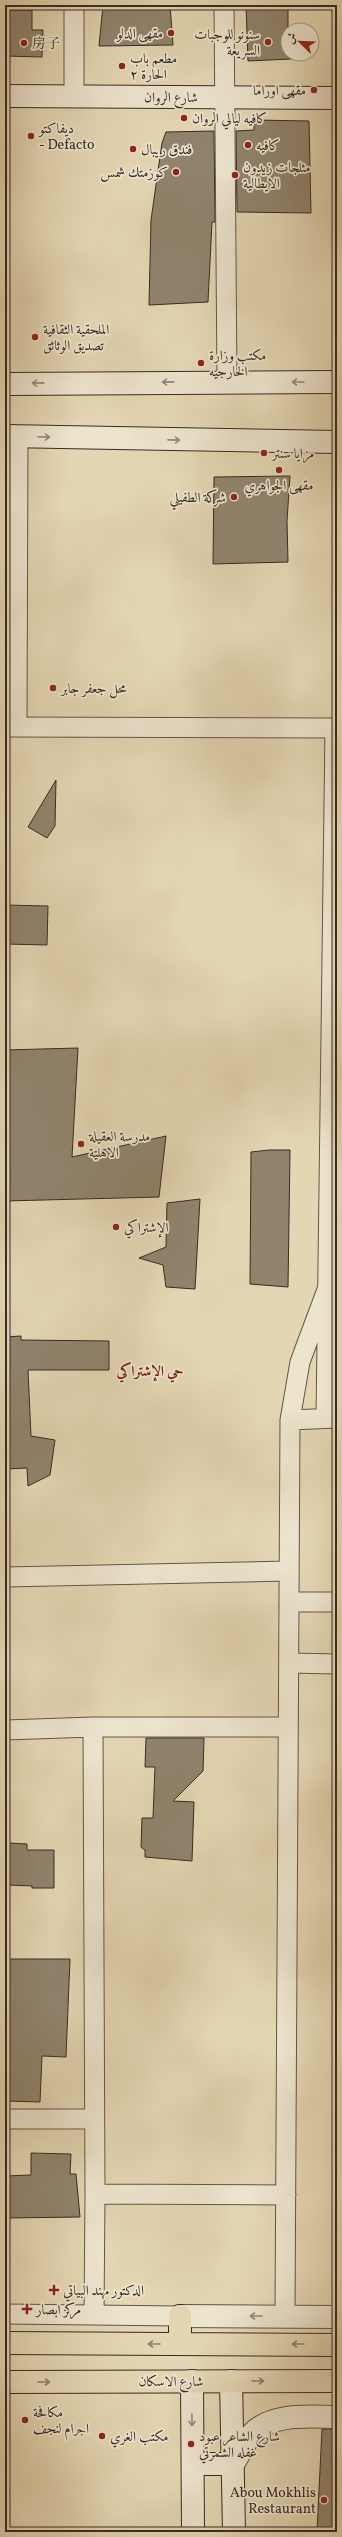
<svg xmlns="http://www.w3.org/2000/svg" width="342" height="2537" font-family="Vollkorn,Amiri,'Noto Serif SC',serif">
<rect width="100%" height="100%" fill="#e4d6b3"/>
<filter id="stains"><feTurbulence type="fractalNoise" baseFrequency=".005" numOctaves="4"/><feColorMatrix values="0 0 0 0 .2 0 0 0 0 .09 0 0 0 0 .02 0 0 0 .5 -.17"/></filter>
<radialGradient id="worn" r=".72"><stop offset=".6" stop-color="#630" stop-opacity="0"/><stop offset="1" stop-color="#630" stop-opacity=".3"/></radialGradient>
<path fill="#90846e" stroke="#362b24" d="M103 5H170L173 45 99 46Z
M246 5H288V54H291V59L248 61Z
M5 10H32V30H43L42 57 5 56Z
M254 120 309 121 311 213 237 212 236 131 254 130Z
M214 131 215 222H212L208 302 149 305 151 220 162 143 166 132Z
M290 476 287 521 288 562 213 564 214 477Z
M56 780 55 826 47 838 28 827Z
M5 905 48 906 47 945 5 944Z
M78 1048 72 1157 166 1136 159 1197 5 1201V1050Z
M269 1150H290L288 1287 250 1284 251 1152Z
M200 1199 195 1289 166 1287 163 1265 139 1258 166 1247 167 1203Z
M21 1336V1340L109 1341V1370H28L31 1436 55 1440 50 1475 28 1486 27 1468 5 1469V1337Z
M146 1738H204L203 1771 173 1801 194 1802 192 1861 145 1857V1850L141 1847 142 1818H153L155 1767H145Z
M9 1843 27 1844V1850H54V1888H32V1886L8 1885Z
M5 1959H70L66 2057 42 2056 40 2102 5 2101Z
M31 2153 71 2154 70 2174H76L80 2217 5 2218V2176L31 2175Z
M322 2429H337V2532H317Z"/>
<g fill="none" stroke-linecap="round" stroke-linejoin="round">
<defs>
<path id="minor" d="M74 5V96
M224 5 227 382
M5 727 337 728
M17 727 18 436
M326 1418 335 728
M290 1420 337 1418
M5 1577 289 1571
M289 1602H337
M289 1663 337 1664
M93 1727 95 2194 94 2315
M5 1730 93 1727H287
M5 2119H93
M95 2194 286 2195
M5 2314 180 2316
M285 2316 290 1420 300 1362 328 1287"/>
<path id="tertiary" d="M180 2316 337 2317
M233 2464C239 2455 244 2443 251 2435 271 2412 310 2417 337 2417"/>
<path id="secondary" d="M5 96 337 98
M5 384 337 382
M5 436 337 442
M192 2381 193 2532
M231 2381 234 2532
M193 2464H233"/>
<path id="primary" d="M5 2343 337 2345
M180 2344V2316
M5 2382 337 2381"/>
</defs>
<use href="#minor" stroke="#625648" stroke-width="21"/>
<use href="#tertiary" stroke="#625648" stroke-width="24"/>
<use href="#secondary" stroke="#362b24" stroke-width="24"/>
<use href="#primary" stroke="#362b24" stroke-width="24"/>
<use href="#minor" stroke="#ede4ce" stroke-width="19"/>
<use href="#tertiary" stroke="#ede4ce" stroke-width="22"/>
<use href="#secondary" stroke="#ede4ce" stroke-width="22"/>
<use href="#primary" stroke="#e4d6b3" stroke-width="22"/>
</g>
<defs><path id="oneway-shaft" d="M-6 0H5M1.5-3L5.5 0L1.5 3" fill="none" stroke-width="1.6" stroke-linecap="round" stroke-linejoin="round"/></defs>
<g stroke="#928879">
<use href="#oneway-shaft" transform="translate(168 382) rotate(179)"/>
<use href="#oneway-shaft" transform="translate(298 382) rotate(-180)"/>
<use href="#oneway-shaft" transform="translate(38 383) rotate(179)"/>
<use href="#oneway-shaft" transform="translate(44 437) rotate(2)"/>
<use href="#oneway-shaft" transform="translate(174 440) rotate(1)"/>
<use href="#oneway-shaft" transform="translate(256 2316) rotate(-180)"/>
<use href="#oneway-shaft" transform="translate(192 2420) rotate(89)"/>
</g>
<g stroke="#8d806c">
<use href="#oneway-shaft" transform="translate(154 2344) rotate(-180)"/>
<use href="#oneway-shaft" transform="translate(298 2344) rotate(-180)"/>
<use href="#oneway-shaft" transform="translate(258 2381)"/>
<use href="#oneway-shaft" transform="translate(44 2382)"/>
</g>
<g fill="#8f2418" stroke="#ede4ce" stroke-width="1.5">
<circle cx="171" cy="33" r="4"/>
<circle cx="268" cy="42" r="4"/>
<circle cx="24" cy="43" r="4"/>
<circle cx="122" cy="66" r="4"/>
<circle cx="314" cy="90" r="4"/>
<circle cx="184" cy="118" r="4"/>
<circle cx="31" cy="136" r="4"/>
<circle cx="248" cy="145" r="4"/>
<circle cx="133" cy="149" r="4"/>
<circle cx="176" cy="172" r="4"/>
<circle cx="235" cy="175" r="4"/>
<circle cx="35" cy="337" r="4"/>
<circle cx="201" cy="363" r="4"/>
<circle cx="264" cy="453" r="4"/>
<circle cx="279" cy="470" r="4"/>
<circle cx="234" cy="497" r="4"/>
<circle cx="53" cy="688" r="4"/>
<circle cx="81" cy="1144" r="4"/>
<circle cx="116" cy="1227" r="4"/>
<path d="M52 2284h4v4h4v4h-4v4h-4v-4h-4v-4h4z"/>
<path d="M25 2303h4v4h4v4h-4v4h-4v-4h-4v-4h4z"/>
<circle cx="25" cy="2420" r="4"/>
<circle cx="102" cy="2436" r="4"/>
<circle cx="191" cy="2444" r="4"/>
<circle cx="324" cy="2500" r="4"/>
</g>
<g text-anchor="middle" stroke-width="3.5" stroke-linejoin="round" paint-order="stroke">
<g font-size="14" fill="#362b24" stroke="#ede4ce" text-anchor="start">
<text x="163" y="38" text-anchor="end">مقهى الدلو</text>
<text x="260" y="39" text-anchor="end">سنونو للوجبات<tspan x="260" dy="16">السريعة</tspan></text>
<text x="32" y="48">房子</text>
<text x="130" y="63">مطعم باب<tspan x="130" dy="16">الحارة ٢</tspan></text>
<text x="306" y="95" text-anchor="end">مقهى اوراما</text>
<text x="192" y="123">كافيه ليالي الروان</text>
<text x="39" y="133">ديفاكتو<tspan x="39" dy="16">- Defacto</tspan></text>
<text x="256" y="150">كافيه</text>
<text x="141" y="154">فندق ريبال</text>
<text x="243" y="172">مثلجات زيدون<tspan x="243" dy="16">الايطالية</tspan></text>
<text x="168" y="177" text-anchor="end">كوزمتك شمس</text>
<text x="43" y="334">الملحقية الثقافية<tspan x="43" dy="16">تصديق الوثائق</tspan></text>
<text x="209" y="360">مكتب وزارة<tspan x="209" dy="16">الخارجيه</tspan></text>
<text x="272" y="458">مزايا سنتر</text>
<text x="279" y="490" text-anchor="middle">مقهى الجواهري</text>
<text x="226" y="502" text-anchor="end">شركة الطفيلي</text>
<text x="61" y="693">محل جعفر جابر</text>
<text x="89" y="1141">مدرسة العقيلة<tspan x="89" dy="16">الاهلية</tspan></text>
<text x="124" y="1232">الإشتراكي</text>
<text x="63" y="2295">الدكتور مهند البياتي</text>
<text x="36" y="2314">مركز ابصار</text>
<text x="33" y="2417">مکافحة<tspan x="33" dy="16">اجرام لنجف</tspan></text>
<text x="110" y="2441">مكتب الغري</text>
<text x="199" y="2441">شارع الشاعر عبود<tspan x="199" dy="16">غفله الشمرتي</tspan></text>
<text x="316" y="2497" text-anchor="end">Abou Mokhlis<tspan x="316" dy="16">Restaurant</tspan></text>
</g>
<g font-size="14" fill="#362b24" stroke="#ede4ce">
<text x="171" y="102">شارع الروان</text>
<text x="171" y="2386">شارع الاسكان</text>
</g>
<g font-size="15" font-weight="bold" fill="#7a1f14" stroke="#ede4ce">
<text x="150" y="1376">حي الإشتراكي</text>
</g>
</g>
<rect width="342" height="2537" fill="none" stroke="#e4d6b3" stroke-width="20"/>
<rect x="6" y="6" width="330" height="2525" fill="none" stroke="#362b24" stroke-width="2"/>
<rect x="10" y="10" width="322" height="2517" fill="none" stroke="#362b24"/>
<g transform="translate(300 42) rotate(293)"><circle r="19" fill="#ede4ce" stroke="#a49a8a"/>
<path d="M0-3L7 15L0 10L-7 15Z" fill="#8f2418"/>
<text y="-6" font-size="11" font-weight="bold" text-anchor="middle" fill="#362b24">ش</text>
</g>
<rect width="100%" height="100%" filter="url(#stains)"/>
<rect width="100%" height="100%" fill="url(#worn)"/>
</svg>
